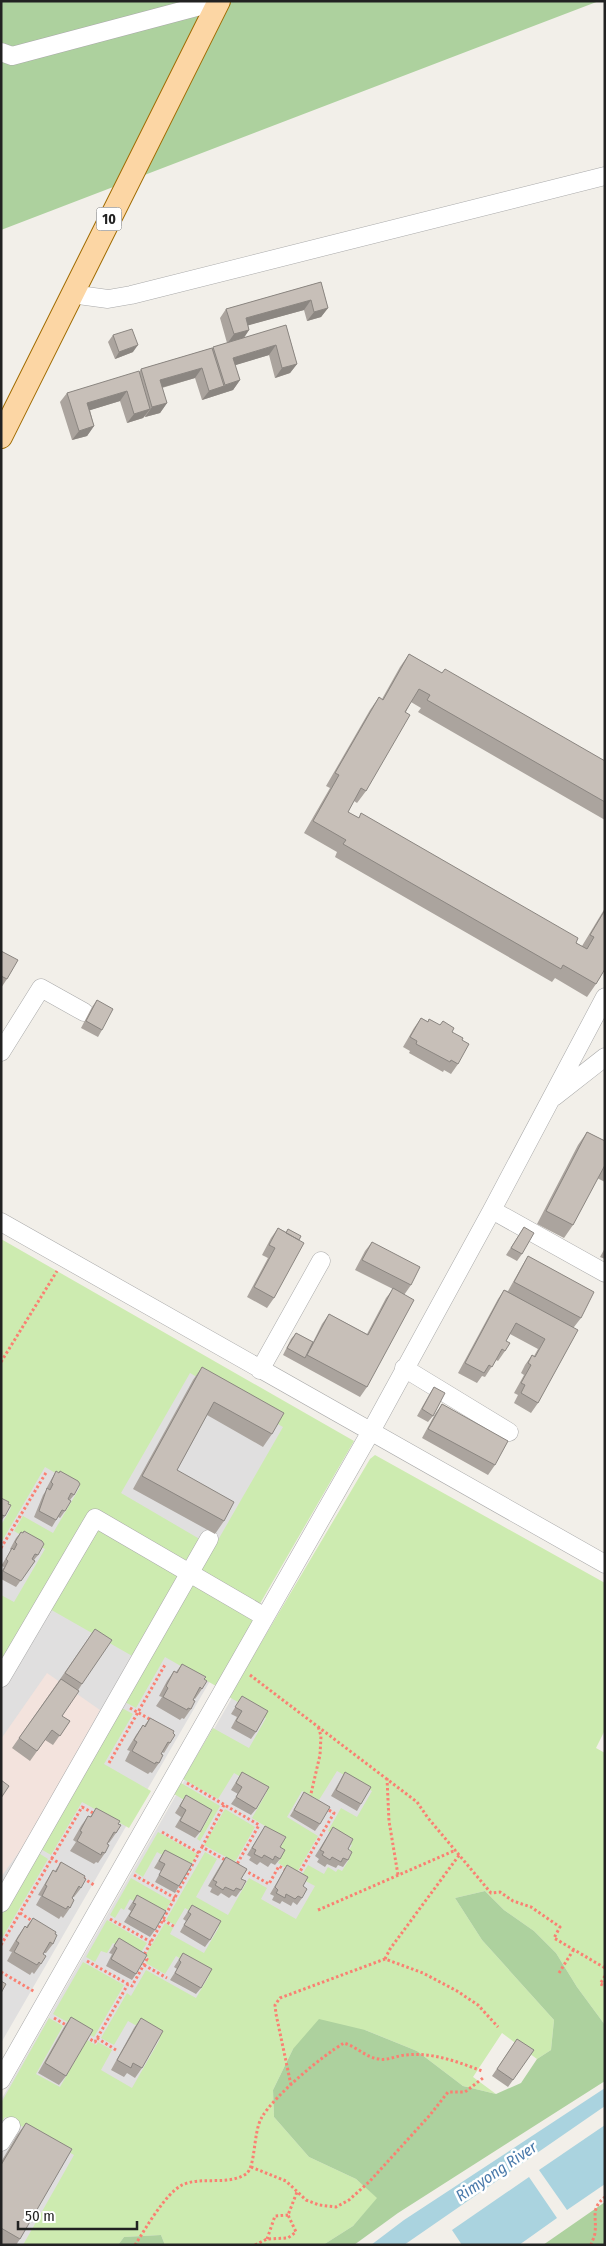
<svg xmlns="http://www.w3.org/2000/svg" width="606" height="2246" font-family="'Fira Sans Condensed',sans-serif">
<rect width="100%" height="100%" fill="#f2efe9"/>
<path fill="#e0dfdf" d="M1 1241 341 1454 1 2043Z
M237 1689 378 1780 382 1808 310 1932 27 2245H1V2100Z"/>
<path fill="#f3e3dd" d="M47 1673 100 1710 30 1837 1 1877V1739Z"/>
<path fill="#cdebb0" d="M1 1239 354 1441 258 1607 199 1573 283 1427 190 1373 121 1493 203 1541 188 1567 91 1511 1 1667V1595L14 1602 45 1549 14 1531 23 1516 53 1533 80 1487 45 1467 1 1543V1525L11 1508 1 1502Z
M375 1455 605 1583V1730L596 1748 605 1753V2025L577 1987 556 1953 534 1931 504 1910 485 1891 455 1898 482 1940 554 2020 551 2050 537 2059 502 2033 473 2077 496 2094 463 2086 417 2051 365 2030 293 2049 273 2090 274 2117 309 2157 356 2179 378 2198 353 2226 323 2245H165L161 2235 124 2237 118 2245H23L74 2155 5 2117 1 2123V2103L49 2018 63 2026 36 2074 60 2087 87 2040 96 2045 98 2042 112 2050 101 2070 132 2088 160 2039 128 2021 114 2045 101 2038 127 1993 131 1996 146 1970 196 1998 209 1976 176 1956 165 1974 146 1963 149 1958 145 1956 165 1923 173 1928 170 1934 204 1953 219 1927 185 1908 175 1925 166 1920 205 1852 217 1859 196 1897 228 1915 249 1878 267 1888 261 1899 296 1919 315 1886 300 1878 308 1865 324 1874 328 1867 336 1872 338 1869 342 1871 351 1856 347 1854 352 1845 328 1831 341 1808 357 1817 372 1791 337 1771 319 1800 302 1791 287 1817 318 1836 296 1874 278 1863 282 1856 277 1853 283 1843 263 1831 265 1826 252 1818 267 1792 234 1773 218 1799 183 1779 213 1728 249 1748 266 1718 229 1697 370 1459Z
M96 1524 182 1573 134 1657 48 1608Z
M192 1581 256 1617 216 1686 165 1657 136 1708 123 1701Z
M120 1707 133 1714 104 1764 151 1791 129 1828 82 1802 51 1855 39 1848Z
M181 1783 220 1806 200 1841 197 1839 210 1815 174 1794Z
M225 1809 255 1827 235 1862 204 1845Z
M158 1832 197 1854 188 1870 157 1852 143 1877 135 1872Z
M37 1852 48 1859 1 1940V1916Z
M131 1878 171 1901 162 1917 130 1899 124 1910 121 1908 115 1918 110 1915Z
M107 1920 147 1943 138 1957 113 1943 107 1953 101 1951 95 1962 86 1957Z
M83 1962 124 1985 94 2037 53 2014Z"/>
<path fill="#add19e" d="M1 1H599L1 230Z
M485 1891 504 1910 534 1931 556 1953 577 1987 605 2025V2081L398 2213 354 2245H323L353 2226 377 2198 356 2179 309 2157 274 2117 273 2090 293 2049 319 2019 365 2030 417 2051 463 2086 496 2094 521 2083 537 2059 551 2050 554 2020 482 1940 455 1898Z
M605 2202V2245H543Z
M161 2235 165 2245H118L124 2237Z"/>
<path fill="#aad3df" d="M605 2088V2106L404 2245H371L404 2220Z
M605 2125V2184L567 2210 539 2170Z
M529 2177 557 2218 519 2245H462L452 2230Z"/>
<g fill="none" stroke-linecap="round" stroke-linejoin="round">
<defs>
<path id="minor" d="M1 52 12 56 219 1
M71 294 108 299 131 295 605 176
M1 1052 41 988 84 1012
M554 1097 605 1057
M492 1210 605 1273
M1 1222 605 1564
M404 1368 509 1432
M260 1370 321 1261
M1 1678 95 1518 265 1617
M1 1903 209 1539
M1 2080 370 1433 492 1210 605 997
M1 2142 11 2126"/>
<path id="major" d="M1 437 219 1"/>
</defs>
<use href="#minor" stroke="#a9a9a9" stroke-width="19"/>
<use href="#major" stroke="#a06b00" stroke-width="24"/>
<path stroke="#fa8072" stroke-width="3" stroke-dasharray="2.5 2.5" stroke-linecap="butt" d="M1 1362 57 1271
M1 1548 47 1471
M250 1675 417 1802 428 1818 491 1893 500 1892 513 1901 531 1907 560 1927 554 1938 605 1968
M130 1708 153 1721
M109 1763 166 1663
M387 1778 389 1821 398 1875
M187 1783 259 1825 236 1866
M310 1798 320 1755 321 1736 318 1726
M162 1832 199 1853
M202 1847 224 1805
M51 1858 62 1865
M244 1870 269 1884 279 1866 287 1871
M134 1875 175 1898
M298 1875 334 1813 325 1808
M83 1878 94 1885
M318 1910 456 1850
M20 1913 34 1922
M110 1919 151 1942
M163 1920 175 1927
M1 1945 82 1807 95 1814
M385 1959 390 1949 460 1854
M87 1961 128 1984
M144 1965 167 1978
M1 1972 35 1992
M559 1973 574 1949
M605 1976 600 1984 605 1986
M54 2018 68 2026
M86 2037 95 2042 128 1984 132 1986 147 1959 143 1957 202 1847 227 1861
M97 2038 116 2050
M291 2085 276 2014 275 2005 280 1998 385 1959 423 1973 457 1991 478 2005 498 2027
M251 2167 286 2181 306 2200 319 2205 336 2207 349 2200 370 2181 430 2115 448 2092H465L483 2078
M267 2239 275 2216 288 2215
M135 2245C146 2228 165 2194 182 2185 201 2176 228 2186 246 2174 256 2167 253 2131 262 2117 275 2095 322 2056 344 2043 357 2047 367 2058 379 2059 388 2061 398 2055 406 2055 433 2052 458 2062 482 2071
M255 2245 267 2239 288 2238 296 2232 288 2215 297 2192
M591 2245C592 2241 595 2236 595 2232 597 2217 590 2209 605 2197"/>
<use href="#minor" stroke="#fff" stroke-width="18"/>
<use href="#major" stroke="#fcd6a4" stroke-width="22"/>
</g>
<path fill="#aba49e" d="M321 282 328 308 321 317 307 321 304 310 248 325 249 330 244 338 286 325 297 364 290 373 275 378 269 355 235 365 240 380 233 390 202 400 195 378 162 388 167 403 160 413 145 417V416L143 418 127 423 120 401 90 410 94 426 87 436 72 440 60 402 67 393 139 372 141 369 212 348 213 347 227 343 220 318 226 309Z
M113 335 133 352 115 359 108 342Z
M409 654 442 673 605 761V820L418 712 421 708 411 702 366 791 357 803 354 801 348 812 582 946 605 908V969L596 984 587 997 555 978 552 982 335 857 337 852 304 833 330 788 326 786 370 710 379 697 382 699 400 667Z
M1 951 7 979 1 988Z
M97 1000 102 1030 98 1037 81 1028 92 1007Z
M421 1018 427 1021 440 1025 443 1021 452 1032 462 1040 458 1064 451 1074 444 1070 443 1072 409 1053 410 1051 403 1047 414 1028Z
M587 1132 605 1141V1182L597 1178 573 1225 564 1238 537 1224 578 1145Z
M524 1227 522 1254 517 1261 506 1255Z
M278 1228 286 1232 288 1229 274 1298 267 1308 247 1297 268 1258 262 1255 271 1238Z
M372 1242 411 1285 404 1295 367 1387 360 1397 283 1355 291 1339 296 1333 313 1342 322 1324 329 1314 367 1334 386 1298 393 1289 355 1270 365 1251Z
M605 1248V1259L600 1257Z
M528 1256 581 1318 574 1327 538 1403 531 1413 514 1403 518 1395 514 1393 524 1375 521 1373 525 1365 532 1355 534 1356 538 1349 510 1334 506 1341 505 1351 498 1361 496 1360 485 1377 482 1376 477 1383 458 1373 498 1299 504 1290 508 1291 522 1266Z
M202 1367 272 1434 263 1447 207 1415 177 1470 224 1521 215 1534 133 1489 193 1380Z
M434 1387 433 1416 428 1422 417 1416 430 1393Z
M442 1404 495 1465 488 1475 422 1438 435 1414Z
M56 1471 74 1495 70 1500 65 1511 60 1518 58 1517 52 1527 34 1517 43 1495 47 1489H46L52 1478Z
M1 1498 8 1504 5 1516 1 1521Z
M21 1532 38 1555 34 1560 35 1561 16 1587 1 1579V1572L4 1567 1 1566 11 1550 10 1549 16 1538Z
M95 1629 82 1684 62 1716 70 1721 53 1745 45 1740 30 1761 12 1748Z
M182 1664 204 1679 202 1689 195 1699 194 1698 191 1709 184 1719 182 1718 180 1720 156 1706 162 1697 159 1696 167 1681 174 1671 176 1672Z
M242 1696 256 1732 251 1739 231 1728 237 1717 231 1714Z
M150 1718 173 1733 170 1743 164 1753 162 1752 159 1763 152 1773 150 1772 148 1774 125 1761 130 1751 127 1750 136 1735 143 1725 144 1726Z
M242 1772 256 1809 251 1815 231 1804 238 1794 231 1790Z
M345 1772 361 1804 357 1811 331 1796Z
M304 1792 320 1824 315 1831 290 1816Z
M186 1795 200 1832 195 1838 175 1827 181 1817 175 1813Z
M96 1808 118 1824 116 1833 109 1843 108 1842 107 1844 105 1853 98 1863 96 1862 94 1864 70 1851 76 1842 73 1840 81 1826 88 1816 90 1817Z
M265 1826 280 1847V1859L275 1865 271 1863 268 1867 260 1862 257 1865 249 1860 251 1857 247 1855Z
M333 1827 348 1849V1860L343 1867 338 1865 336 1868 327 1864 325 1867 317 1862 319 1859 315 1856Z
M165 1850 179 1886 175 1893 155 1882 161 1871 154 1868Z
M226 1857 241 1879V1890L236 1897 232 1895 229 1898 221 1893 218 1896 210 1892 212 1888 208 1886 221 1864Z
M61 1862 84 1878 81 1888 74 1897H73L70 1908 63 1918 61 1916 59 1919 36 1905 41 1896 38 1895 53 1870 55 1871Z
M287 1865 303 1886 302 1898 297 1905 293 1902 291 1906 282 1901 280 1904 272 1900 274 1896 270 1894Z
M137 1895 155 1930 150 1937 124 1922 131 1911 128 1909Z
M192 1905 210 1940 205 1947 180 1932 186 1921 183 1919Z
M33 1918 55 1934 53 1944 46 1953H44L43 1954 41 1964 34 1974 32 1972 30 1975 7 1961 12 1952 9 1951 18 1936 25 1926 26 1927Z
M119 1938 136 1974 132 1980 106 1966 112 1954 109 1953Z
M183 1953 201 1988 196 1994 170 1980 177 1969 174 1967Z
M71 2017 66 2076 59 2085 38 2073 64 2027Z
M141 2018 142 2068 135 2078 127 2073 124 2077 111 2070 134 2028Z
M517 2039 513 2080 508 2087 492 2076Z
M26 2123 20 2239 16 2245H1V2162L17 2135Z"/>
<path fill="#8b8681" d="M311 300 304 310 239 328 246 318Z
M328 308 321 317 307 321 314 312Z
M249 330 242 340 227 344 234 334Z
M138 345 133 352 115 359 119 352Z
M276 345 269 355 226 368 233 358Z
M297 364 290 373 275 378 282 368Z
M202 368 195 378 153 390 160 380Z
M240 380 233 390 202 400 209 391Z
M127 391 120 401 81 413 87 403Z
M167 403 160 413 145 417 152 407Z
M150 409 143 418 127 423 134 414Z
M94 426 87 436 72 440 79 431Z"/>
<path fill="#c7bfb8" stroke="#8b8681" d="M321 282 328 308 314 312 311 300 246 318 249 330 234 334 226 309Z
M286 325 297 364 282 368 276 345 233 358 240 380 225 385 213 347Z
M132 329 138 345 119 352 113 335Z
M212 348 224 386 209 391 202 368 160 380 167 403 152 407 141 369Z
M139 371 150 409 134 414 127 391 87 403 94 426 79 431 67 393Z
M409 654 442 673 445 669 605 761V802L427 700 430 695 419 689 405 712 410 715 366 791 361 788 348 812 359 818 361 813 578 938 576 943 587 949 594 937 590 935 605 910V969L596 984 563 965 561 969 343 844 346 840 313 821 339 775 335 773 379 697 383 700Z
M1 951 18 960 7 979 1 976Z
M97 1000 113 1009 102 1030 86 1021Z
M421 1018 428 1022 429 1019 440 1025 443 1021 454 1028 452 1032 463 1038 462 1040 469 1044 458 1064 451 1060 450 1062 416 1044 417 1041 410 1037Z
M587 1132 605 1141V1165L573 1225 546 1211Z
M524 1227 534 1233 522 1254 511 1248Z
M278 1228 304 1243 274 1298 254 1287 275 1248 269 1245Z
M288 1229 301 1236 299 1240 286 1233Z
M372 1242 420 1267 411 1285 362 1260Z
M528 1256 594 1292 581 1318 514 1282Z
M393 1288 414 1300 367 1387 307 1355 329 1314 368 1335Z
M504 1290 578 1330 538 1403 521 1393 525 1385 521 1383 531 1365 528 1363 532 1355 535 1357 545 1339 516 1323 506 1341 510 1343 505 1351 502 1349 492 1367 489 1365 484 1373 465 1363Z
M296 1333 313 1342 305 1358 287 1348Z
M202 1367 284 1413 272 1434 214 1402 177 1470 234 1502 224 1521 142 1476Z
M434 1387 445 1393 433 1416 422 1409Z
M442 1404 508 1441 495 1465 428 1429Z
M56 1471 59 1473 60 1471 78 1481 80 1484 74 1495 71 1493 68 1499 71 1501 65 1511 62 1510 56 1520 39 1511 47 1488 50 1490 53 1484 51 1482Z
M1 1498 9 1502 8 1504 11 1505 5 1516 2 1515 1 1516Z
M24 1531 42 1541 44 1544 38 1555 35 1554 32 1559 35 1561 21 1581 3 1571 8 1561 6 1559 12 1548 14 1550 17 1544 15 1542 21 1532 23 1533Z
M95 1629 112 1640 82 1684 65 1673Z
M182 1664 206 1677 204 1679 207 1681 202 1689 200 1687 193 1700 195 1701 191 1709 188 1708 187 1710 163 1697 168 1688 166 1686 174 1671 177 1673Z
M61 1679 79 1691 62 1716 70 1721 60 1736 52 1730 37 1751 19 1738Z
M242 1696 268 1711 256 1732 236 1721 242 1711 235 1707Z
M150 1718 174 1731 173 1733 175 1735 170 1743 168 1742 161 1754 163 1755 159 1763 156 1762 155 1764 132 1751 137 1742 134 1740 143 1725 145 1727Z
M242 1772 269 1787 256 1809 236 1797 242 1787 236 1783Z
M345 1772 371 1787 361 1804 336 1790Z
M1 1780 9 1786 1 1798Z
M304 1792 330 1807 320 1824 294 1810Z
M186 1795 212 1810 200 1832 180 1821 186 1810 180 1806Z
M96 1808 120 1821 118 1824 121 1825 116 1833 114 1832 107 1844 109 1845 105 1853 102 1852 101 1855 77 1841 82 1832 80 1831 88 1816 91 1817Z
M265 1826 286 1837 280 1847 285 1850 280 1859 275 1856 273 1860 264 1855 262 1858 254 1854 256 1850 252 1848Z
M333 1827 353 1839 348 1849 352 1852 348 1860 343 1858 341 1862 332 1857 330 1860 322 1855 324 1852 320 1850Z
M165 1850 192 1864 179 1886 159 1875 165 1864 159 1861Z
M226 1857 247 1869 241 1879 246 1881 241 1890 236 1888 234 1891 225 1887 223 1890 215 1885 217 1882 213 1880Z
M61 1862 85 1876 84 1878 86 1879 81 1888 79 1886 72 1898 74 1900 70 1908 68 1906 66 1909 42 1896 47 1886 45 1885 53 1870 56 1872Z
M287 1865 308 1877 303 1886 307 1889 302 1898 298 1896 295 1899 286 1894 285 1898 276 1893 278 1890 275 1887Z
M137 1895 166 1911 155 1930 129 1916 136 1904 133 1903Z
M192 1905 221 1921 210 1940 184 1925 191 1914 188 1912Z
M33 1918 56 1932 55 1934 57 1935 53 1944 50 1942 43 1954 46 1956 41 1964 39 1962 37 1965 14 1952 19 1943 16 1941 25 1926 27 1928Z
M119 1938 147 1955 136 1974 111 1959 117 1948 114 1946Z
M183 1953 212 1969 201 1988 175 1973 181 1962 179 1960Z
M1 1981 6 1984 1 1993Z
M71 2017 93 2030 66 2076 45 2063Z
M141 2018 163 2031 142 2068 133 2063 131 2068 117 2060Z
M517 2039 534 2050 513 2080 497 2069Z
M26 2123 72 2149 20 2239 1 2228V2165Z"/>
<g text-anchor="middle" stroke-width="5" stroke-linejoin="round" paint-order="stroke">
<rect fill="#fff" stroke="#646464" stroke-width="1" x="96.5" y="207.5" width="25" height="23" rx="4"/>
<g font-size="14" font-weight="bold" fill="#222">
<text x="109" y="224">10</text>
</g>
<g font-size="16" font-style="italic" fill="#4a7aab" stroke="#fff">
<text transform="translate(496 2171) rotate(-34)" y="6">Rimyong River</text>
</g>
</g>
<rect width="606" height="2246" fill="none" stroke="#222222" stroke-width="5"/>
<path d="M18 2221v8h119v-8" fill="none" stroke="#222222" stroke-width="2.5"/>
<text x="25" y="2221" font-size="15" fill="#222222" stroke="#ffffff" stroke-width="4" paint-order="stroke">50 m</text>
</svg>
